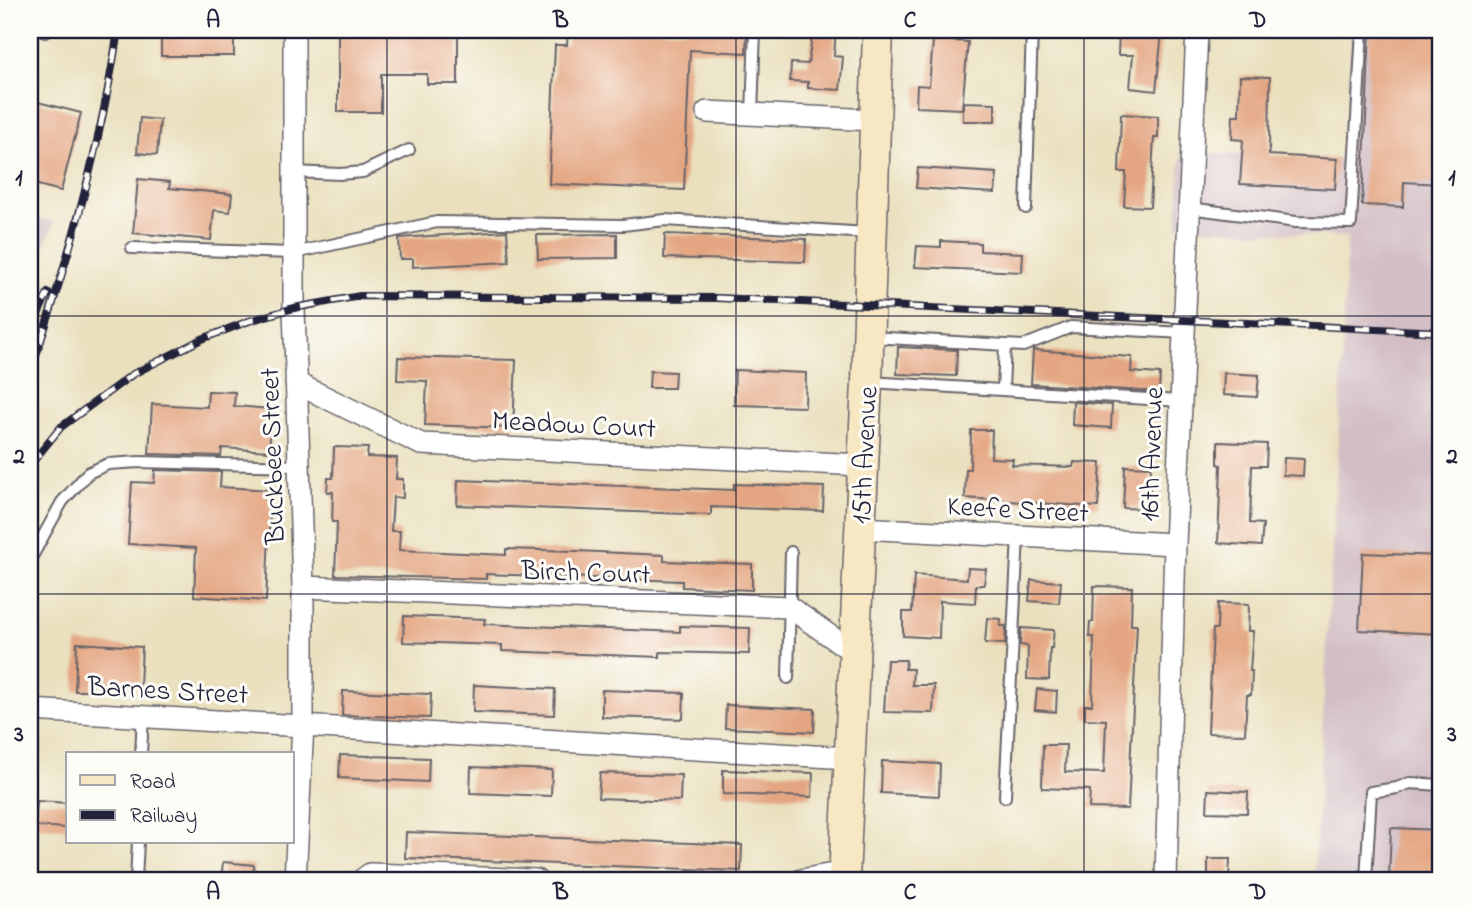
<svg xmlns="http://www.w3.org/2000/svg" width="1471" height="910" font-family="'Indie Flower',sans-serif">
<rect width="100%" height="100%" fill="#fdfcf7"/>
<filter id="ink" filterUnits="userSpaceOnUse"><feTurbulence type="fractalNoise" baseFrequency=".0143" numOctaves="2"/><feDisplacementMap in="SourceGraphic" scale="14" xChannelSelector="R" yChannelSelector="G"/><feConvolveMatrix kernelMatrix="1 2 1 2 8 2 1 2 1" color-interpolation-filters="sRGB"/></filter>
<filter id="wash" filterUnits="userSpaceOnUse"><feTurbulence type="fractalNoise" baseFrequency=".00686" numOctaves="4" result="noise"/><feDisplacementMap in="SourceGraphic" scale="28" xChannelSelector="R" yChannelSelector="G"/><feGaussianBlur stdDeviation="1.57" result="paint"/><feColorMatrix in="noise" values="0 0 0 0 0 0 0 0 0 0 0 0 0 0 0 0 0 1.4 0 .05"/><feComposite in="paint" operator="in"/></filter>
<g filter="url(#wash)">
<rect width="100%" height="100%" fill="#eae0be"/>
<path fill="#d2bec4" d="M1351 30H1441V880H1314L1343 349 1347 237 1177 227 1181 152 1345 159Z
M30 216 54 222 30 282Z"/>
<g id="blocks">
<path fill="#e4a682" d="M161 30H225V35H234V56H161Z
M338 30H458V84H427V74H381V112H338Z
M568 30H747L746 53 690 50 684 190 549 184 555 45H567Z
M813 30H836L834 56 843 57 840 90 808 88V82L790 81 791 63 808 64Z
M934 30H954V41L968 42 962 109 916 107 917 85 929 86Z
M1119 30 1162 32 1156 91 1130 88 1133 55H1118Z
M1370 30H1441V184L1404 182 1403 207 1362 205Z
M1240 76 1270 77 1269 155 1337 159 1335 189 1240 184 1243 140 1232 139 1233 115H1239Z
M30 100 81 113 61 191 30 183Z
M963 102 995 103V121H963Z
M1121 114 1158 116V138H1154L1150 207 1124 206 1126 172H1119Z
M140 118 160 120 157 155 137 153Z
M918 168 997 173 995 193 916 188Z
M138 179 170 182 169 188 232 194 230 212 214 210 211 240 133 233Z
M507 231 509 262 413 267V259H400L399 238Z
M617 234V258L538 259 537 235Z
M665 234 806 239 805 262 664 258Z
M941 241 980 243V251L1023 253 1022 272 915 267 917 246 941 247Z
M898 347 957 350 956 376 897 374Z
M1033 350 1132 357 1131 372 1160 374 1159 392 1031 384Z
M398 357 516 360 513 428 425 425 427 381 397 380Z
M735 370 806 373 805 407 734 405Z
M650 371 675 372 674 388H649Z
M1224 373 1259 375 1257 397 1223 395Z
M208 391 235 392 234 406 272 409 269 451 222 448 221 456 149 454 152 404 207 407Z
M1073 402 1112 405 1111 428 1072 425Z
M971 430H992L991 458 1013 459 1012 465 1073 467 1074 462 1101 463 1098 507 965 498 966 469H970Z
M1218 442 1267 444 1266 466H1252L1250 523 1263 524 1261 546 1218 543 1221 465 1218 464Z
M334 447 368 448 367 457 397 458 396 479H403V498L393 497 391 531H400L399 550 506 555V549L576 551 664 555V561L752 564V590L682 587V581L594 578 486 574V579L335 575 337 522H332L333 492H327L328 478H333Z
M1284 458 1304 459 1303 476 1283 475Z
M1125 466 1151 467 1149 509 1123 508Z
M155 470 221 472 220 487 271 490 266 601 194 596 196 548 128 544 132 482 154 483Z
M458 480 734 490V484L824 487 823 511 711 507V515L457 505Z
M1363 553 1441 556V634L1359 630Z
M968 568 986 569 984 585H976L975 603 940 601 939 638 903 636V612H912L914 575 967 579Z
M1031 580 1061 582 1059 603 1029 601Z
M1094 586 1132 587 1131 625H1137L1128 809 1089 808 1090 790 1042 788 1043 745H1066L1065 772 1104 773 1106 720 1085 719V705H1092L1094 637H1089L1090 622H1093Z
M1218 603 1249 604 1248 631H1253L1250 671H1252L1251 695H1247L1245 734 1208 733 1213 629H1217Z
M404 616 485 619 484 624 680 632V626L750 628 749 654 660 652V657L502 651V645L403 642Z
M987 618 1001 619 1000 626H1006L1005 644 985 643Z
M1021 628 1054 630 1052 648H1050L1049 680 1027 679 1028 646 1020 645Z
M77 643 142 647 140 686 92 684V691H75Z
M887 660H906L905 669H913L912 685H934L933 713 884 712Z
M474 685 555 689 554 715 473 712Z
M1037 689 1057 691 1056 712 1035 710Z
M602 690 684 693 683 719 602 717Z
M343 691 431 694 430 718 342 715Z
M726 705 815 709 814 732 725 728Z
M340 755 429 758 428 782 339 778Z
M882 761 940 764 939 796 881 793Z
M471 767 552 770 551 796 470 793Z
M723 770 813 773 812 797 723 794Z
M600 773 681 775 680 801 598 798Z
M1208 790 1248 792 1247 813 1207 812Z
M37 801 68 803 67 828 35 826Z
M1391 828 1441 830V880H1389Z
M406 832 742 845 741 871 405 858Z
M1208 859H1230L1229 880H1208Z
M223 862 254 865 253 880H221Z"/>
</g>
</g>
<g filter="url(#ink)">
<use href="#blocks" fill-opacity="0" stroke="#686469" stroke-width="2"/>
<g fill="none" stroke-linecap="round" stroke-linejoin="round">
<defs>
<path id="service" d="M45 32V30
M752 114 755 30
M293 172 340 174 363 172 409 150
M1026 208 1032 30
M1189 208 1296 222 1351 223 1362 30
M132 248 294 253 437 222 623 225 665 220 868 233
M871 337 1023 346 1071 327 1184 333
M869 382 1181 401
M1003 389 1005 345
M30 560 62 502 88 473 108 464 139 462 299 466
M788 678 791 552
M141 754 143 716
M1005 797 1018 536
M136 880 138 842
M1366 880 1371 792 1397 788 1410 783 1441 785"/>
<path id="minor" d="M294 30V308L303 587V725L295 880
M707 112 874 120
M296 383 421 444 862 465
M859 528 1175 544
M303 587 789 607 853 652
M30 710 849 758
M362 880 370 874 536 880
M801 880 844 872
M1166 880 1175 544 1197 30"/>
<path id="secondary" d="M844 880 867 382 878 30"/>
</defs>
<use href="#service" stroke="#686469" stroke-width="14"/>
<use href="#minor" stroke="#686469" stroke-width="24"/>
<use href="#secondary" stroke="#686469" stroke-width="33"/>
<use href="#service" stroke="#fff" stroke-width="10"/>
<use href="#minor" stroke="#fff" stroke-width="21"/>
<use href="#secondary" stroke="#f8e7c3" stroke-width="30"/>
<defs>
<path id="rail" d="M30 331 48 293
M30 373C68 262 101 146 118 30
M30 465 61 427 133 374 202 339 249 321 294 308 360 296 718 298 1441 332"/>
</defs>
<use href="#rail" stroke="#22223b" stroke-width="8"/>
<use href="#rail" stroke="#fdfcf7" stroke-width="5" stroke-dasharray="16" stroke-linecap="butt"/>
</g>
</g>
<path fill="none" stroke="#22223b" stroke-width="2" stroke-opacity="0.55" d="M387 30V880M736 30V880M1084 30V880M30 316H1441M30 594H1441"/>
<g text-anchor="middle" stroke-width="6" stroke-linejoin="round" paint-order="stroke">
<g font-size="28" fill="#22223b" stroke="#fdfcf7">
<text transform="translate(574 423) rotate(3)" y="10">Meadow Court</text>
<text transform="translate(1150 454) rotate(-88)" y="10">16th Avenue</text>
<text transform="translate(863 455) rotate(-87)" y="10">15th Avenue</text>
<text transform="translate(271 456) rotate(-92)" y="10">Buckbee Street</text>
<text transform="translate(1018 508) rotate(3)" y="10">Keefe Street</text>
<text transform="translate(586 571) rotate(2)" y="10">Birch Court</text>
<text transform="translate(168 689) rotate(3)" y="10">Barnes Street</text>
</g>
</g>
<rect width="1471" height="910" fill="none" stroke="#fdfcf7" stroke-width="77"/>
<rect x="66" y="752" width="228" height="91" fill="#fdfcf7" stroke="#a5a5ac" stroke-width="2"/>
<rect x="80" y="775" width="35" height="10" fill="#f8e7c3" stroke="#a5a5ac" stroke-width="2"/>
<text x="130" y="788" font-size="21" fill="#22223b">Road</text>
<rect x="80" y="810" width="35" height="10" fill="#22223b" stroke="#a5a5ac" stroke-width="2"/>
<text x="130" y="822" font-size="21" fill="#22223b">Railway</text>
<rect x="38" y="38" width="1394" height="834" fill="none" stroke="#22223b" stroke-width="2.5"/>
<g font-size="23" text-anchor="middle" font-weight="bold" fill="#22223b">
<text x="213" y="27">A</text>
<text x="561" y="27">B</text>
<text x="910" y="27">C</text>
<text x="1258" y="27">D</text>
<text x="19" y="185">1</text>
<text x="1452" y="185">1</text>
<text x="19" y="463">2</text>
<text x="1452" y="463">2</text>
<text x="19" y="741">3</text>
<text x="1452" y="741">3</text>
<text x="213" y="899">A</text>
<text x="561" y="899">B</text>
<text x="910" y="899">C</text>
<text x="1258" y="899">D</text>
</g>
</svg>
